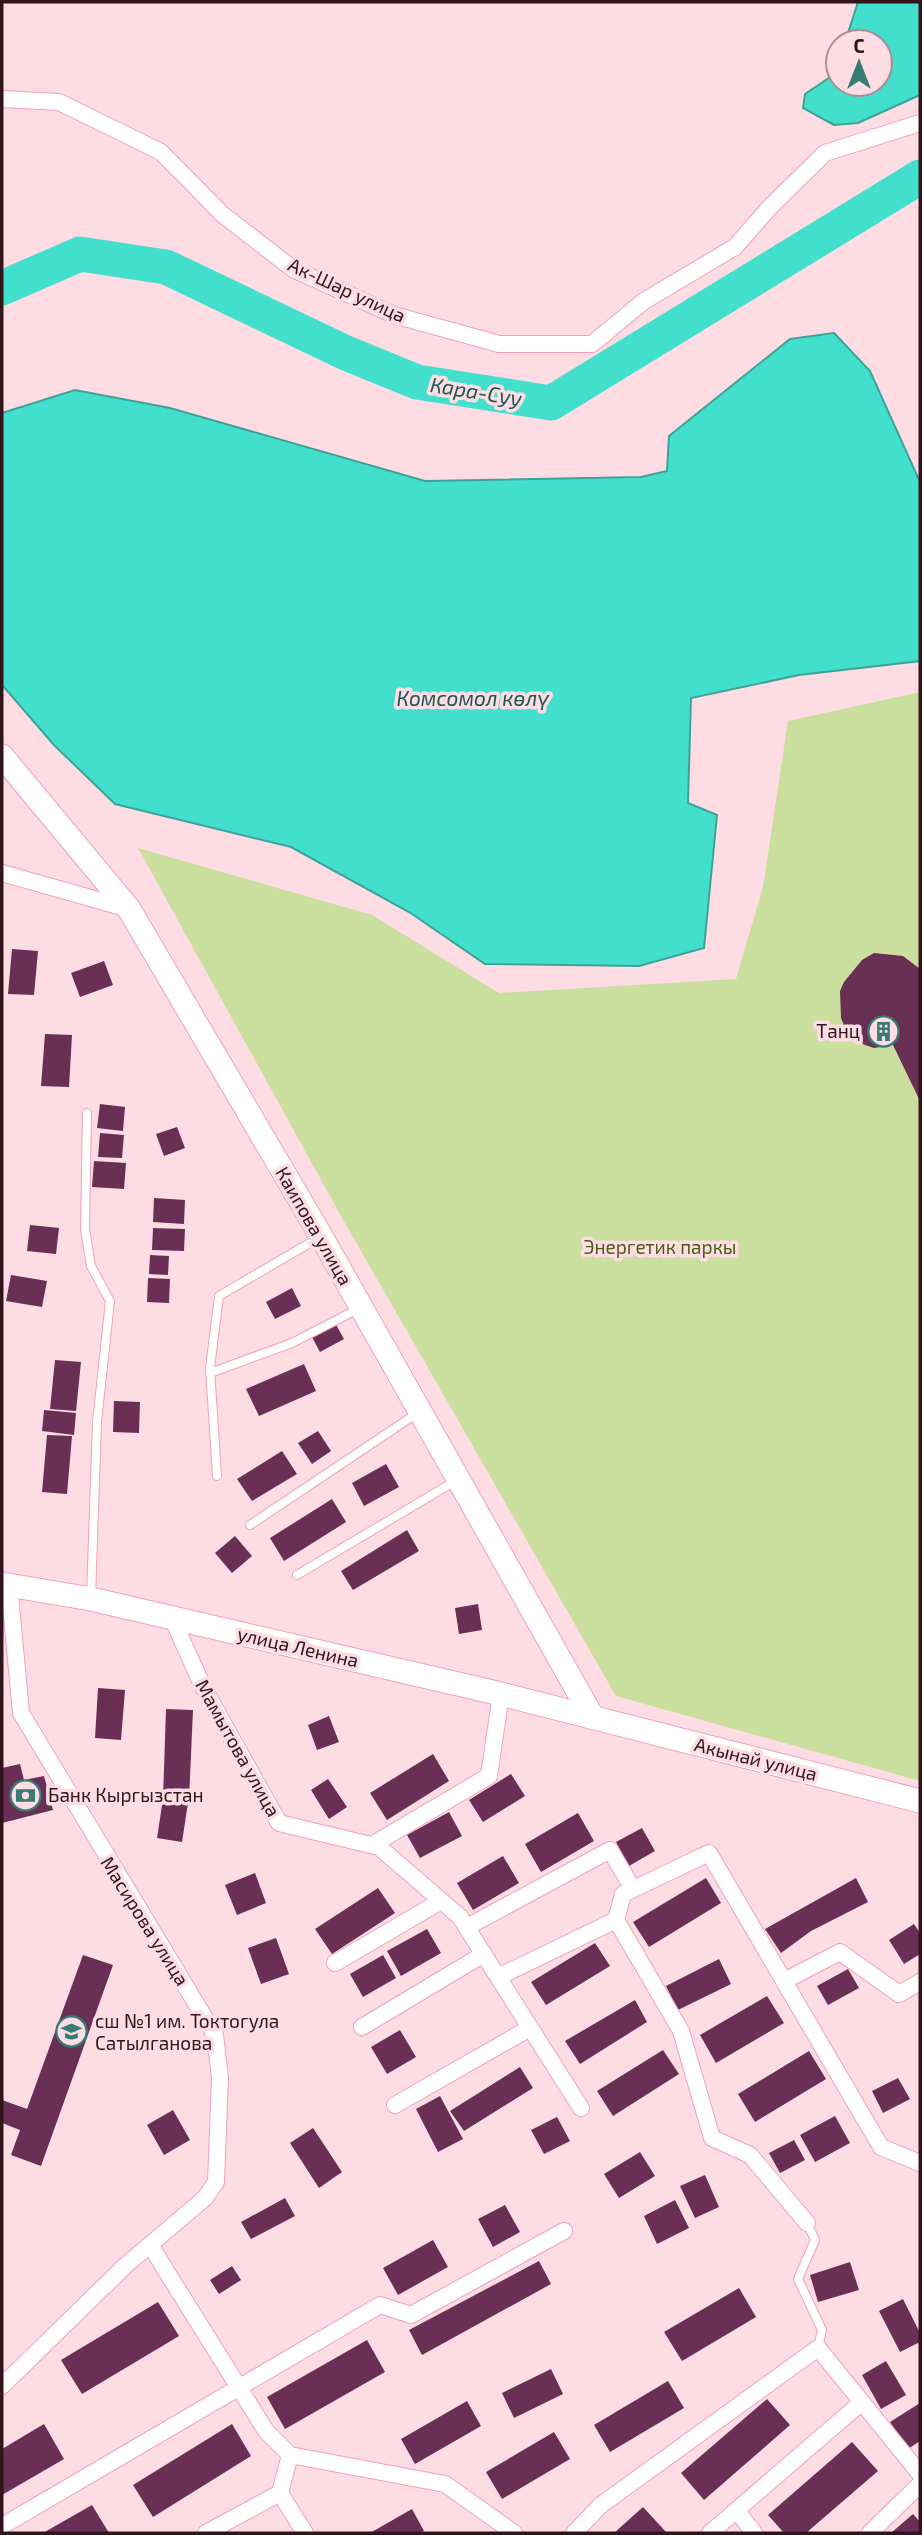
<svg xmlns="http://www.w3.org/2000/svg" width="922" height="2535" font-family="'Exo 2',sans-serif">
<rect width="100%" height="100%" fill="#fedce4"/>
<path fill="#cadf9d" d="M920 692V1781L616 1696 341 1216 138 848 372 915 499 993 736 979 763 887 788 721Z"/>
<path fill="#42e0cc" stroke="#3da398" stroke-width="2" d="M858 2H920V95L858 123 834 125 803 108 805 94 836 73 838 67V84H880V42H845Z
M834 333 870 371 920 482V661L799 675 691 698 688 803 717 815 704 948 639 966 485 964 409 912 291 847 115 804 54 745 2 685V413L75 390 170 408 425 481 641 477 667 471 669 436 790 339Z"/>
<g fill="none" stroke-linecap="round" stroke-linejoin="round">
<path stroke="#42e0cc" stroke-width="35" d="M2 288 80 254 166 267 346 353 417 382 551 403 920 177"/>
</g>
<path fill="#692f55" d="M12 949 38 951 34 995 8 994Z
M874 953 903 956 920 969V1101L893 1045 874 1048 865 1045 848 1035 841 1018 840 991 844 982 862 960Z
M104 961 113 985 80 997 71 973Z
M45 1034 72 1035 69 1087 41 1086Z
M100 1104 125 1107 123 1131 97 1128Z
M177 1127 185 1148 164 1156 156 1134Z
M100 1133 124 1135 122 1158 98 1157Z
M94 1161 126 1163 124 1189 92 1187Z
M154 1198 185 1200 184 1224 153 1222Z
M30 1225 59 1228 56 1254 27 1251Z
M153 1228 185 1229 184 1251 152 1250Z
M150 1255 169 1256 168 1275 149 1274Z
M11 1275 47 1281 42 1307 6 1301Z
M148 1278 170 1279 169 1303 147 1302Z
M292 1288 301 1306 275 1319 266 1302Z
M335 1323 344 1339 320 1352 311 1335Z
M55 1360 81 1362 76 1411 50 1409Z
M304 1364 316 1391 259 1416 246 1389Z
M114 1401 140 1402 139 1433 113 1432Z
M44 1410 76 1413 74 1435 42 1431Z
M318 1431 331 1451 312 1464 298 1443Z
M47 1435 72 1436 67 1494 42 1492Z
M282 1451 297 1474 252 1501 237 1479Z
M386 1464 399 1487 364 1506 352 1483Z
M332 1499 346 1522 284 1561 270 1538Z
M407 1530 419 1551 353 1590 341 1571Z
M235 1536 252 1556 232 1573 215 1553Z
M478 1604 482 1630 459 1634 455 1608Z
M98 1688 125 1690 121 1740 95 1738Z
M166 1709 193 1710 189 1800 163 1799Z
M329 1716 339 1742 317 1750 308 1725Z
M433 1754 449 1781 387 1820 370 1793Z
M20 1764 24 1780 44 1776 53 1810 2 1823V1768Z
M511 1774 525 1796 483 1822 469 1800Z
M328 1779 347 1807 329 1819 311 1790Z
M163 1799 188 1803 182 1842 157 1838Z
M449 1812 462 1836 420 1858 407 1835Z
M578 1813 594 1841 541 1872 525 1844Z
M642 1828 655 1851 629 1866 616 1842Z
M503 1856 519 1883 473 1910 457 1883Z
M255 1873 266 1903 237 1915 225 1885Z
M706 1878 721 1903 649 1947 633 1922Z
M856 1878 868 1902 811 1931 781 1953 765 1929Z
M378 1888 395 1913 332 1954 315 1929Z
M914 1924 920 1933V1954L904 1964 889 1940Z
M427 1929 441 1953 401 1976 387 1951Z
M276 1938 289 1974 261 1984 248 1948Z
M595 1943 610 1966 546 2005 531 1982Z
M83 1955 113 1965 41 2166 11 2155 20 2130 2 2123V2100L27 2109Z
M383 1955 396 1978 363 1997 350 1974Z
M719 1959 731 1984 678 2010 666 1986Z
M848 1969 859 1988 828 2005 817 1986Z
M767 1996 784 2023 716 2063 700 2035Z
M635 2000 647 2022 580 2064 565 2041Z
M400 2030 416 2057 387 2074 371 2047Z
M663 2050 679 2074 613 2116 597 2091Z
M809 2051 826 2079 755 2122 738 2094Z
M520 2067 533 2088 464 2131 450 2111Z
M898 2078 910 2099 883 2113 872 2091Z
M440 2096 463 2139 438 2152 416 2109Z
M173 2110 190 2140 164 2155 147 2125Z
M835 2116 850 2143 815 2162 800 2135Z
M557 2117 570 2141 544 2154 531 2130Z
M313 2128 342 2172 319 2188 290 2143Z
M794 2140 805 2160 780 2173 769 2153Z
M640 2152 655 2176 619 2198 604 2174Z
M705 2175 719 2207 695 2218 680 2186Z
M285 2198 295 2216 251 2239 241 2222Z
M675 2200 689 2228 657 2244 644 2216Z
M505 2205 520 2232 493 2247 478 2219Z
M433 2240 448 2267 398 2295 383 2268Z
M539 2261 551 2284 422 2355 409 2330Z
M850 2262 859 2290 818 2302 810 2275Z
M232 2266 241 2280 219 2294 210 2280Z
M739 2288 756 2317 682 2361 664 2332Z
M903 2299 920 2333V2342L900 2352 879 2311Z
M158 2302 179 2336 82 2394 61 2360Z
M367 2340 385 2372 285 2429 267 2397Z
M886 2361 906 2395 881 2409 862 2375Z
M551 2369 563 2394 514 2418 502 2393Z
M668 2381 684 2408 610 2452 594 2425Z
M767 2399 790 2425 704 2500 681 2473Z
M467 2401 481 2426 415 2464 401 2439Z
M920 2403V2441L908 2449 890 2422Z
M44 2424 64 2459 2 2495V2449Z
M232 2424 251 2456 153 2517 133 2485Z
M554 2432 570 2459 502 2499 486 2472Z
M852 2442 878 2471 806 2533H784L768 2515Z
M92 2505 109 2533H43Z
M643 2507 667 2533H614Z
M412 2509 424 2531 419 2533H370Z
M913 2514 920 2522V2533H891Z"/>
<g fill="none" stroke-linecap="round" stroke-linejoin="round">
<defs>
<path id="service" d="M87 1113 85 1229 91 1266 110 1301 97 1422 91 1597
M210 1373 292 1343 358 1309
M217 1476 210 1368 219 1296 320 1237
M250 1525 419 1412
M297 1575 457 1480
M807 2223 815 2240 798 2279 822 2330 818 2348"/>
<path id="minor" d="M2 99 59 102 161 152 222 214 293 269 394 315 499 344H592L644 301 735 247 769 208 825 153 920 123
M2 873 129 909
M172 1618 203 1687 279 1823 379 1847 460 1917 581 2108
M372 1845 489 1776 501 1694
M467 1927 610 1850 633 1889
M335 1963 441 1901
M498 1977 616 1920
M784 1981 840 1952 899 1994 920 1982
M362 2027 484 1954
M395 2105 530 2028
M807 2223 750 2155 712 2138 681 2031 616 1920 623 1894 709 1853 881 2147 920 2163
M150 2245 266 2431 290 2455 445 2484 514 2533
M2 2386 126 2265 205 2198 216 2182 220 2078 215 2035 21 1713 9 1584
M290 2455 280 2493 305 2533
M737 2511 754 2533
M2 2526 380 2305 411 2315 564 2231
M206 2533 280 2493
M574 2533 601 2505 818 2348 920 2474
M710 2533 862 2402
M870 2533 920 2484"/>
<path id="secondary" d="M2 756 129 909 321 1236 593 1718
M2 1584 91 1599 501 1694 920 1801"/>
</defs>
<use href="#service" stroke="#f1a1b6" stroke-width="10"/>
<use href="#minor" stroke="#f1a1b6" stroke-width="18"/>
<use href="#secondary" stroke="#f1a1b6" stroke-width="25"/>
<use href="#service" stroke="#fff" stroke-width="8"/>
<use href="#minor" stroke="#fff" stroke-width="16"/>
<use href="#secondary" stroke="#fff" stroke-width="23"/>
</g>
<defs>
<symbol id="building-ring" viewBox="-11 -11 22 22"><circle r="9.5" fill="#fedce4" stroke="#377c72" stroke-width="1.5"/><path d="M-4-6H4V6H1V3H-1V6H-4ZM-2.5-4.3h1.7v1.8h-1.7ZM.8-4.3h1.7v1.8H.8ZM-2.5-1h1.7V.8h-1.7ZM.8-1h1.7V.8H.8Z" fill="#377c72"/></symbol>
<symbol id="bank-ring" viewBox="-11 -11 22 22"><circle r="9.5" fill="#fedce4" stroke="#377c72" stroke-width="1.5"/><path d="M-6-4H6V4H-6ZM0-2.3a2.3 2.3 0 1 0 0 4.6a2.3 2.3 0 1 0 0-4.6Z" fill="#377c72"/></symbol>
<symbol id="school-ring" viewBox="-11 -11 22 22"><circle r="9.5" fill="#fedce4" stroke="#377c72" stroke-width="1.5"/><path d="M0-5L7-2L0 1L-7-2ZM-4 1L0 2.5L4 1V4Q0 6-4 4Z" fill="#377c72"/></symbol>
</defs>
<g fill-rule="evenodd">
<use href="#building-ring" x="866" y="1014" width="35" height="35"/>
<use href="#bank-ring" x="8" y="1778" width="35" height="35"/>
<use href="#school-ring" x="54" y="2014" width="35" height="35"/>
</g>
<g text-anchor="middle" stroke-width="7" stroke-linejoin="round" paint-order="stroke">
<g font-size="19" fill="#32141d" stroke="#fedce4">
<text transform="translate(347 290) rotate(25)" y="7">Ак-Шар улица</text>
<text transform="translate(314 1226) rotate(60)" y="7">Каипова улица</text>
<text transform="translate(298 1647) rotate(13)" y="7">улица Ленина</text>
<text transform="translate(238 1748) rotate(61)" y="7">Мамытова улица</text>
<text transform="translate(756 1759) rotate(14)" y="7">Акынай улица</text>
<text transform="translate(145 1921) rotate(58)" y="7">Масирова улица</text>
</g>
<g font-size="19" fill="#32141d" stroke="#fedce4" text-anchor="start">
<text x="860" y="1038" text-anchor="end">Танц</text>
<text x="48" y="1802">Банк Кыргызстан</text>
<text x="95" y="2028">сш №1 им. Токтогула<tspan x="95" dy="22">Сатылганова</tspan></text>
</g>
<g font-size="19" fill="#4c5d15" stroke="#fedce4">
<text x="660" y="1254">Энергетик паркы</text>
</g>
<g font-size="21" font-style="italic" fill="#1a5950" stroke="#fedce4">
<text transform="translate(476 392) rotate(9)" y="7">Кара-Суу</text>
<text x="473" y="706">Комсомол көлү</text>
</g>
</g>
<rect width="922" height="2535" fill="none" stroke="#32141d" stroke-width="7"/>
<g transform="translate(859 63)"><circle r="33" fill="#fedce4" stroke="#ac8c94" stroke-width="2"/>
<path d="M0-5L12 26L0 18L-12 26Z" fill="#377c72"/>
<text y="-10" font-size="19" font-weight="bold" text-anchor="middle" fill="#32141d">С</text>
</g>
</svg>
